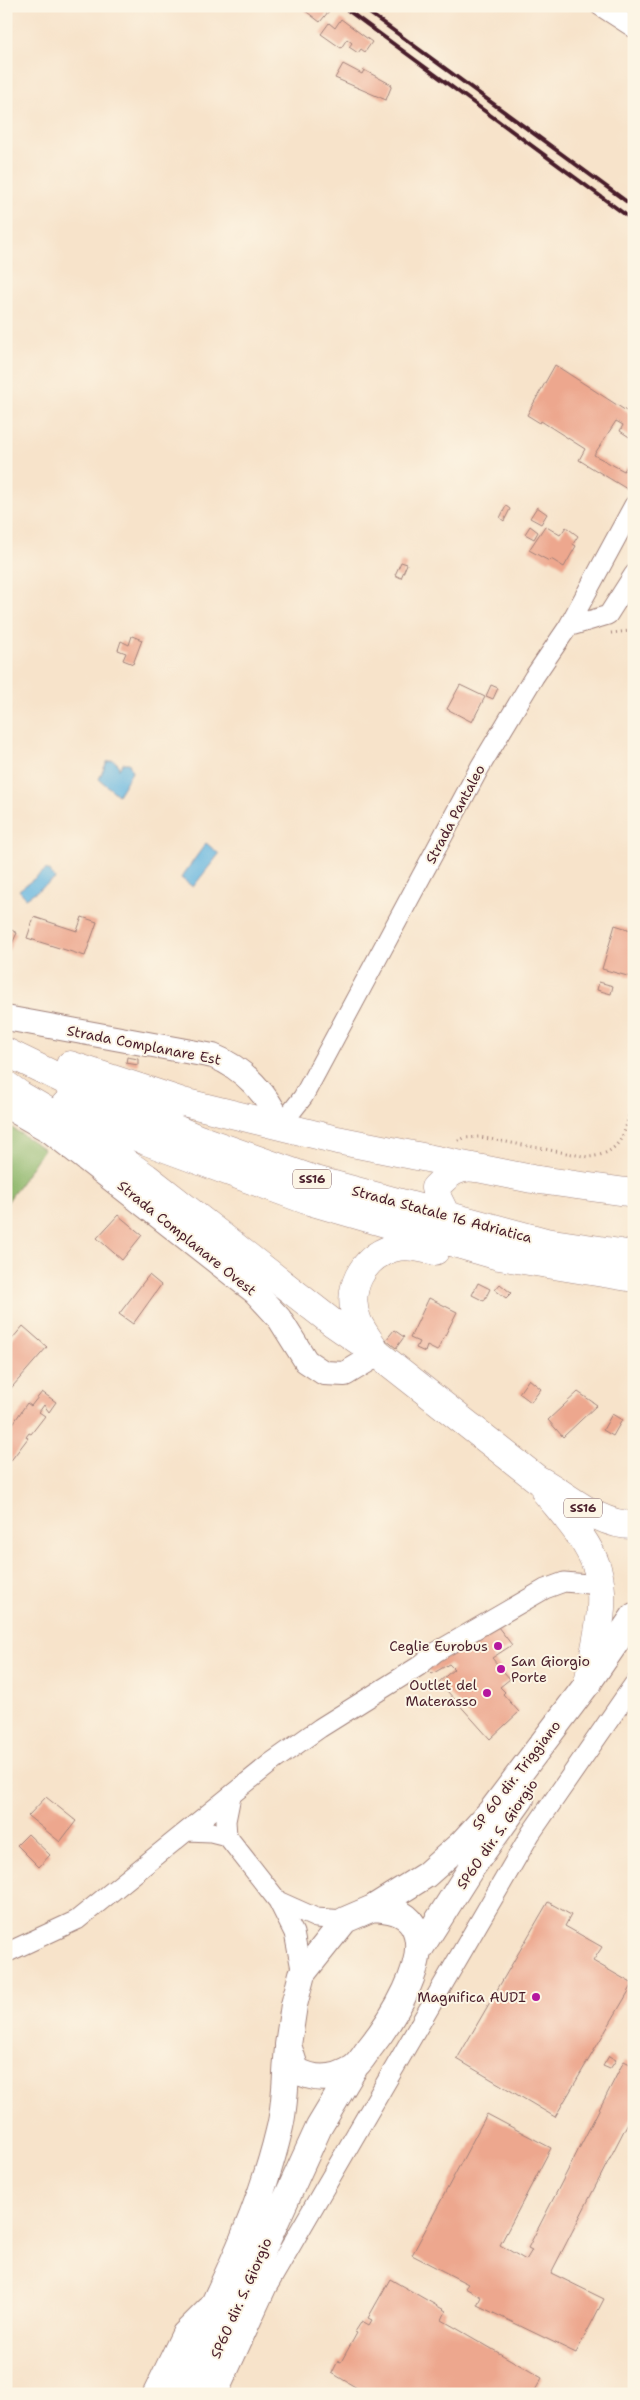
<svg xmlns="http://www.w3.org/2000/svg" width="640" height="2400" font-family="'Shantell Sans',sans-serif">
<rect width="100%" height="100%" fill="#fcf5e5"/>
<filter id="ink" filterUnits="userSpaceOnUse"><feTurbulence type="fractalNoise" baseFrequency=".02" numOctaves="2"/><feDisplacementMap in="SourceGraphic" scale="10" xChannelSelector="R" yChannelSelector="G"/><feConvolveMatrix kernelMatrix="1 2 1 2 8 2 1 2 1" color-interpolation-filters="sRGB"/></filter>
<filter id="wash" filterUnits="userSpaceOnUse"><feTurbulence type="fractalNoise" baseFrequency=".0096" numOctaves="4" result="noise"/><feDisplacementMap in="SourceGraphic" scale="20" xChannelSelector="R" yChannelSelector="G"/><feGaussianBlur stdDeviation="1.12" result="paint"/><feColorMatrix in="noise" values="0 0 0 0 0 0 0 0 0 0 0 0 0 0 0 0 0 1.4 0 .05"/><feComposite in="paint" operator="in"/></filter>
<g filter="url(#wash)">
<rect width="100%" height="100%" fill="#f7e3ca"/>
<path fill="#90b86d" stroke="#6d6c4c" d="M6 1124 44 1149 6 1204Z"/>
<path fill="#65b6e0" stroke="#586a86" d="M113 760 118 764 119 769 123 763H129L132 772 118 795 99 779 107 762Z
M206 843 219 854 193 887 181 878Z
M47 869 55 879 26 898 19 890Z"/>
<g id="blocks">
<path fill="#eda78e" d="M299 6H323L329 11 320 22Z
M341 19 372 42 365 52 361 49 358 53 349 47 352 43 347 39 341 48 321 34 329 23 335 28Z
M343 64 362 74 364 70 392 85 386 100 335 78Z
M555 365 634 416V440L620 431 623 425 616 421 594 455 624 471 627 466 634 469 632 492 579 460 585 449 541 421 540 423 527 415Z
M506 506 510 509 504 521 500 518Z
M537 507 547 514 541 524 530 518Z
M530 526 538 532 534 539 525 534Z
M545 526 560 535 566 527 578 536 573 544 576 546 564 567 551 559 549 561 529 550Z
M401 562 407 564 401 578 395 575Z
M132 636 142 640 133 664 123 660 126 653 118 650 121 641 129 645Z
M460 685 485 697 472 722 447 709Z
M491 685 498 688 493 699 486 696Z
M34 917 77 931 82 917 97 922 85 956 27 938Z
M615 925 634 931V968L631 977 602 969Z
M6 927 17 933 6 956Z
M599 982 613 986 611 994 597 990Z
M127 1057 138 1059V1065L126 1063Z
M118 1215 142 1235 122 1260 97 1238Z
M149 1275 161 1285 133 1324 119 1314Z
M478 1283 490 1289 484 1301 472 1295Z
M500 1284 511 1293 506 1298 495 1290Z
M429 1298 457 1312 437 1351 427 1346 425 1352 416 1348 419 1342 410 1338Z
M23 1326 47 1347 6 1394V1346Z
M394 1330 404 1337 396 1348 386 1340Z
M529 1379 541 1389 531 1402 519 1393Z
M42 1392 56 1402 49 1412 44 1405 39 1412 45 1416 31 1434 29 1433 26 1437 28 1438 6 1467V1425L10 1428 27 1403 31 1406Z
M578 1392 597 1405 563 1437 548 1420Z
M612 1414 622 1420 613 1436 603 1430Z
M498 1627 512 1645 492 1658 510 1679 500 1687 505 1692 503 1694 519 1712 490 1739 439 1682 454 1669 449 1664 432 1674 426 1668Z
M46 1797 76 1821 60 1842 28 1816Z
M28 1834 50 1855 39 1867 17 1845Z
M548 1902 571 1915 565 1926 602 1947 593 1961 633 1984 555 2117 457 2059Z
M609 2056 616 2060 610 2069 603 2066Z
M624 2061 634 2066V2111L551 2273 604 2299 576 2353 477 2305 481 2297 465 2288 468 2284 412 2255 487 2114 551 2148 500 2245 526 2260 532 2250 528 2248Z
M390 2279 446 2311 442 2320 542 2378 533 2394H387L377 2388 374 2394H367L332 2373 338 2361 341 2362 357 2333 355 2332 362 2321 369 2325 372 2320 368 2318Z"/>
</g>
</g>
<g filter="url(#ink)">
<use href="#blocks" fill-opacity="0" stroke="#a0817a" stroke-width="1"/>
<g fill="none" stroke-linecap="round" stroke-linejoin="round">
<defs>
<path id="minor" d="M600 6 634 28
M568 627 608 615 634 574
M281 1125 303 1097 480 767 534 677 568 627 634 505
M187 1831 211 1832 227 1836 278 1901 316 1918 345 1920
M227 1836 226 1821 231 1796
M278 1901 294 1933 302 1974
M6 1953 77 1920 272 1762 320 1728 419 1666 436 1652 545 1589 564 1582 600 1585
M152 2394 182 2332 207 2307
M218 2394 267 2287 531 1833 634 1684"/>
<path id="tertiary" d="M6 1018 213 1056C244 1068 268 1095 281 1125
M6 1106 50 1131 255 1292 279 1318 306 1361 324 1373 345 1374 378 1354"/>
<path id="secondary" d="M373 1908C387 1909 405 1911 413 1925 433 1959 389 2024 368 2050 364 2056 359 2064 353 2068 334 2080 315 2081 296 2070L288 2045 294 2005 302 1974 345 1920Z
M373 1908 426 1875 462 1843 492 1810 588 1683 634 1616
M418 1952 470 1870 521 1799
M171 2394C211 2308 257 2224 279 2131 286 2105 285 2075 288 2048
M197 2394 319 2127 355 2067"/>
<path id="trunk" d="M6 1052 68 1082 199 1139 312 1179 546 1242 634 1255
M70 1065 183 1102 337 1140 532 1179 634 1193
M6 1085 20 1095 75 1127 146 1177 333 1323 378 1354 537 1479C568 1495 598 1526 634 1525
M65 1105 146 1141 306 1200 499 1256 634 1278
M446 1215 438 1199 435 1188C447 1175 458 1165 475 1168
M374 1348C369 1340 362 1331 358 1322 345 1291 361 1258 393 1248 407 1244 422 1248 435 1251
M545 1491C563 1514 588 1540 597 1568 608 1604 595 1646 588 1683"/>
</defs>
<use href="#minor" stroke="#a0817a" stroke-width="21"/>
<use href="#tertiary" stroke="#a0817a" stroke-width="26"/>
<use href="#secondary" stroke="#a0817a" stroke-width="28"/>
<use href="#trunk" stroke="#a0817a" stroke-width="29"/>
<path stroke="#a0817a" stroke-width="3" stroke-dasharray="1 4" stroke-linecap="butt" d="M611 633 630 631 634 628
M458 1141 464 1138 479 1137 588 1157C627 1154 626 1124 634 1092"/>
<use href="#minor" stroke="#fff" stroke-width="19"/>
<use href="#tertiary" stroke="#fff" stroke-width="24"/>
<use href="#secondary" stroke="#fff" stroke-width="26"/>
<use href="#trunk" stroke="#fff" stroke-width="28"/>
<path stroke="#4a1f2b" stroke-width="4" d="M342 6 634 221
M360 6 634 207"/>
</g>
</g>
<g fill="#b5179e" stroke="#fcf5e5" stroke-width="2">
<circle cx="498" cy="1646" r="5"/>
<circle cx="501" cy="1669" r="5"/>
<circle cx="487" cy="1693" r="5"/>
<circle cx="536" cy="1997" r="5"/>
</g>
<g text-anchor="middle" stroke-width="4" stroke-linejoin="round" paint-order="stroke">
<g fill="#fcf5e5" stroke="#7f5f63" stroke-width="1">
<rect x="293" y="1169.5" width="38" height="19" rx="4"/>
<rect x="564" y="1498.5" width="38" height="19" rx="4"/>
</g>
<g font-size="12" font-weight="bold" fill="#4a1f2b">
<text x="312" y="1183">SS16</text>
<text x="583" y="1512">SS16</text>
</g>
<g font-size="14" fill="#4a1f2b" stroke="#fcf5e5">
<text transform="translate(455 814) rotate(-62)" y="5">Strada Pantaleo</text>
<text transform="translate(144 1045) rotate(11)" y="5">Strada Complanare Est</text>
<text transform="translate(442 1214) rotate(15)" y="5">Strada Statale 16 Adriatica</text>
<text transform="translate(187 1238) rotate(39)" y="5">Strada Complanare Ovest</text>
<text transform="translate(516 1775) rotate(-52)" y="5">SP 60 dir. Triggiano</text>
<text transform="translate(497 1834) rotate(-55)" y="5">SP60 dir. S. Giorgio</text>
<text transform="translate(241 2298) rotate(-66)" y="5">SP60 dir. S. Giorgio</text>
</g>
<g font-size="14" fill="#4a1f2b" stroke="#fcf5e5" text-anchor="end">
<text x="488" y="1651">Ceglie Eurobus</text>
<text x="511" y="1666" text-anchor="start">San Giorgio<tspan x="511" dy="16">Porte</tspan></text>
<text x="477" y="1690">Outlet del<tspan x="477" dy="16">Materasso</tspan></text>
<text x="526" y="2002">Magnifica AUDI</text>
</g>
</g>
<rect width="640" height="2400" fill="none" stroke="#fcf5e5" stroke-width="25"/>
</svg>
